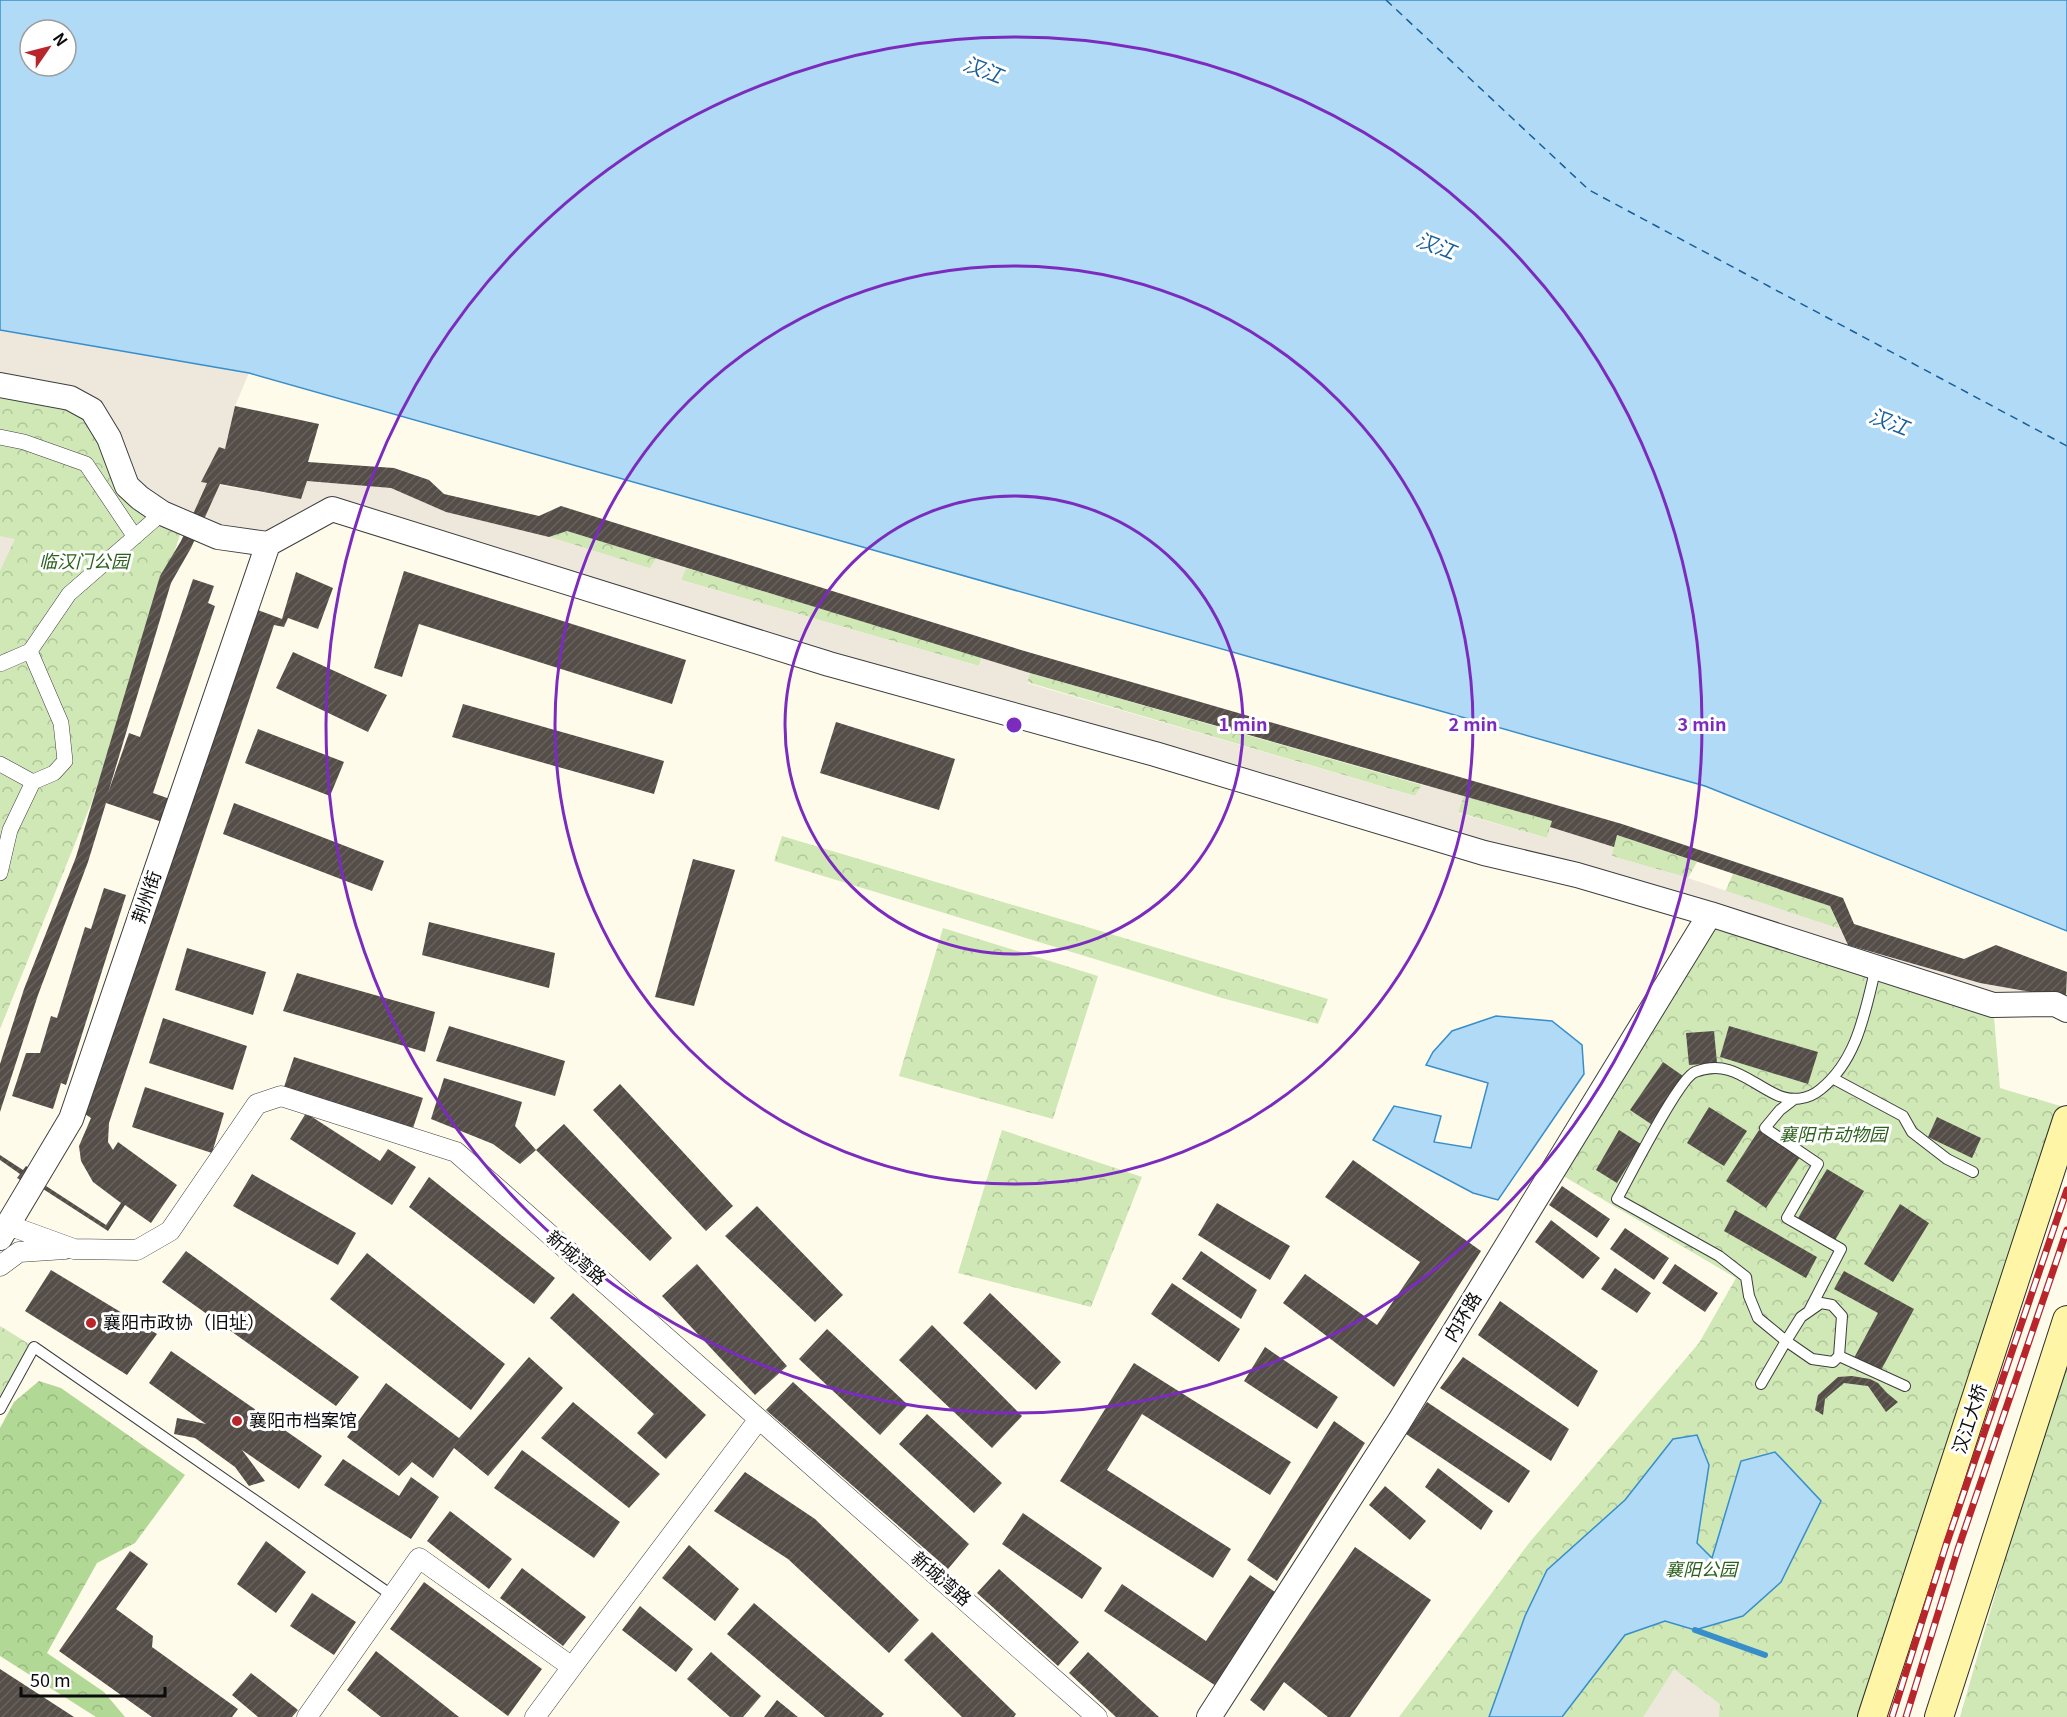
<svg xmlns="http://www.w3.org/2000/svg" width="2067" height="1717" font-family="Georgia,'Noto Sans SC',serif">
<defs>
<pattern id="forest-crowns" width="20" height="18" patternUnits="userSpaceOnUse" patternTransform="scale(1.5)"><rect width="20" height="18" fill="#b2d895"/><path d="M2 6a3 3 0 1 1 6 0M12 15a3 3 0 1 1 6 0" fill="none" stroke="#98b87f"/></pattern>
<pattern id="park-crowns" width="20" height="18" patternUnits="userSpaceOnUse" patternTransform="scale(1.5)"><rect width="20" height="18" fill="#cfe8b5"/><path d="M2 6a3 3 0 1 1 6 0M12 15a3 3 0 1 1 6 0" fill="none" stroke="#b0c69a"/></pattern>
<pattern id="building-hatch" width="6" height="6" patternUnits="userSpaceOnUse" patternTransform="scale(1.5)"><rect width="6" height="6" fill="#544d48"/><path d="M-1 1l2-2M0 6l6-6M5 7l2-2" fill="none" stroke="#68625e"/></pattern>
</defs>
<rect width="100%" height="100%" fill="#fffbea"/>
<path fill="url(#forest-crowns)" d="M39 1381 61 1388 185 1475 135 1543 97 1563 47 1653 104 1692 125 1717H96L0 1656V1428L14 1402Z"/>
<path fill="url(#park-crowns)" d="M0 398H70L184 523 91 804 0 1029Z
M567 531 656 558 651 569 549 537Z
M686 568 982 657 979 666 681 580Z
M1030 673 1422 785 1415 796 1027 682Z
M1464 795 1552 821 1547 838 1457 812Z
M1617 835 1697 862 1688 878 1611 856Z
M782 836 1328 999 1318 1024 1222 998 774 861Z
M1733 874 1830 906 1840 929 1725 892Z
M1710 914 1993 1005 2000 1088 2067 1108 1872 1717H1399L1529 1543 1699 1343 1736 1278 1553 1170Z
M943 928 1098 976 1053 1119 899 1076Z
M1002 1130 1142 1177 1091 1307 958 1273Z
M0 1326 34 1347 0 1409Z
M2067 1346V1717H1960L1972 1675Z"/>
<path fill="#ede8db" d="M0 330 249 373 235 406 225 449 219 447 202 482 301 499 307 481 391 488 446 512 549 537 650 568 656 558 686 568 681 580 979 666 982 657 1030 673 1027 683 1415 796 1422 785 1464 795 1458 813 1547 838 1550 827 1614 847 1612 856 1688 878 1840 929 1848 945 1980 983 2066 998 1993 1005 332 509 268 544 140 498 92 410 0 385Z
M0 536 15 539 0 571Z
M1674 1669 1720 1704 1719 1717H1643Z"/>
<path fill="#b0daf5" stroke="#388eca" stroke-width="1.5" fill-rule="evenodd" d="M0 0H2067V931L1705 786 249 373 0 330ZM30 30H66V66H30Z
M1496 1016 1552 1021 1582 1045 1584 1074 1498 1200 1473 1193 1373 1140 1394 1106 1441 1116 1434 1142 1471 1148 1488 1083 1426 1065 1433 1052 1452 1031Z
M1697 1435 1709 1465 1697 1543 1712 1558 1741 1461 1775 1452 1821 1501 1781 1582 1743 1616 1695 1630 1665 1621 1625 1635 1562 1717H1489L1525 1616 1547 1570 1625 1500 1673 1439Z"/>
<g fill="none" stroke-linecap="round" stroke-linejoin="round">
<path stroke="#388eca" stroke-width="6" d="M1695 1630 1765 1655"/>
<path stroke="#185f9a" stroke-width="1.5" stroke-dasharray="8 6" stroke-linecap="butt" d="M1386 0 1589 190 2067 446"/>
</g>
<path fill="url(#building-hatch)" d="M235 406 319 424 308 462 394 468 429 480 444 494 539 516 561 506 1021 650 1622 824 1843 898 1854 924 1964 959 1996 945 2067 972 2066 998 1980 983 1848 945 1830 906 1617 835 1614 847 1550 827 1552 821 1030 673 567 531 549 537 446 512 391 488 307 481 301 499 220 484 191 548 171 583 108 793 129 733 140 737 193 579 214 586 208 603 215 606 153 793 170 799 162 822 106 803 88 862 38 995 0 1112V1064L24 989 76 857 160 576 181 541 207 483 201 482 219 447 225 449Z
M404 571 686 660 672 704 419 624 402 677 374 668Z
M296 572 333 588 318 629 288 618 284 627 274 625 109 1123 108 1142 113 1150 118 1142 177 1185 151 1223 125 1205 108 1231 40 1187 38 1191 17 1178 20 1174 0 1160V1155L23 1170 26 1166 46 1178 43 1184 106 1225 121 1203 93 1182 81 1161 79 1146 91 1118 82 1112 255 609 282 619Z
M293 652 387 695 368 732 276 688Z
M463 704 664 761 654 794 452 737Z
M836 722 955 759 939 810 820 773Z
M258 729 344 762 330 796 245 763Z
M234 803 384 861 372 891 223 834Z
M693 859 735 870 694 1006 655 997Z
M104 888 126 895 66 1085 61 1083 53 1109 12 1096 26 1053H40L51 1016 57 1018 85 927 91 929Z
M429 922 555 953 549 988 422 955Z
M187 948 266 972 253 1015 175 990Z
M297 973 435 1012 425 1052 283 1011Z
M163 1018 247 1046 233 1090 149 1063Z
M449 1026 565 1061 555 1096 436 1061Z
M1729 1026 1818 1052 1808 1084 1720 1057Z
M1714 1031 1717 1063 1689 1065 1686 1033Z
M294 1057 423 1098 410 1137 281 1096Z
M1663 1062 1683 1076 1651 1124 1630 1110Z
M444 1078 522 1102 515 1126 536 1150 564 1124 672 1238 650 1261 536 1150 520 1164 493 1144 431 1119Z
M620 1084 733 1206 706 1231 593 1110Z
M145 1087 224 1113 212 1153 132 1127Z
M1709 1107 1747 1131 1724 1166 1687 1143Z
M306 1113 380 1161 388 1149 416 1167 392 1205 290 1139Z
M1937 1117 1981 1138 1972 1158 1928 1137Z
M1619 1130 1641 1144 1617 1183 1596 1170Z
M1759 1130 1800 1157 1766 1208 1726 1181Z
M1353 1160 1481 1251 1394 1387 1283 1303 1305 1274 1377 1325 1420 1262 1325 1197Z
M1827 1169 1864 1191 1835 1240 1798 1218Z
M252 1174 356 1233 338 1265 233 1206Z
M429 1177 555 1278 534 1304 409 1207Z
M1562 1186 1610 1219 1597 1238 1549 1205Z
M1217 1203 1290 1246 1270 1280 1198 1235Z
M1900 1204 1929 1223 1893 1282 1864 1264Z
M757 1206 843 1295 815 1322 725 1236Z
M1735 1210 1817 1257 1806 1278 1724 1231Z
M1551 1220 1600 1258 1583 1279 1535 1242Z
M1625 1228 1669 1258 1654 1280 1610 1249Z
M186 1251 359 1377 336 1406 162 1282Z
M1201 1251 1257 1290 1241 1319 1182 1279Z
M367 1253 505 1364 471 1410 330 1299Z
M697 1264 787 1366 755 1395 662 1296Z
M1675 1264 1718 1293 1705 1312 1662 1283Z
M1615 1268 1651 1293 1637 1313 1601 1289Z
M51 1270 157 1334 127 1375 25 1311Z
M1844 1271 1914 1309 1880 1372 1854 1358 1878 1313 1834 1289Z
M1172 1283 1240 1329 1219 1362 1151 1314Z
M573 1293 706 1415 666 1459 637 1433 654 1414 550 1318Z
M990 1293 1061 1362 1036 1390 963 1323Z
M1500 1301 1598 1371 1578 1407 1478 1335Z
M932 1325 1022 1416 992 1448 899 1360Z
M827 1329 908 1405 880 1435 799 1359Z
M1265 1347 1338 1397 1317 1429 1244 1381Z
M171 1351 322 1456 299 1489 242 1450 265 1481 249 1486 235 1467 195 1438 174 1434 177 1418 206 1424 149 1383Z
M529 1357 563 1388 488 1476 454 1448 433 1478 412 1462 399 1476 347 1437 386 1383 459 1438Z
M1463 1357 1569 1429 1551 1461 1440 1388Z
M1134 1363 1291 1462 1270 1495 1142 1414 1107 1470 1231 1549 1213 1578 1060 1481Z
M1852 1376 1870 1379 1878 1383 1887 1393 1898 1402 1886 1412 1868 1386 1844 1383 1825 1399 1823 1415 1815 1410 1818 1395 1838 1377Z
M793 1382 969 1544 948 1569 766 1410Z
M573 1402 660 1474 629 1508 541 1438Z
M1427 1402 1530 1471 1509 1503 1406 1434Z
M927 1414 1002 1483 974 1513 899 1444Z
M1334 1421 1365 1443 1277 1581 1247 1560Z
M522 1450 620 1522 594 1558 494 1488Z
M343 1459 399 1496 411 1477 439 1497 411 1539 324 1485Z
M1438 1468 1493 1511 1481 1530 1425 1487Z
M745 1472 815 1519 919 1620 889 1653 788 1559 714 1511Z
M1385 1486 1426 1521 1410 1540 1369 1505Z
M450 1511 512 1559 489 1589 427 1541Z
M1023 1513 1102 1568 1082 1599 1002 1544Z
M266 1541 306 1572 276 1613 237 1584Z
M689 1545 739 1589 715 1621 662 1578Z
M1355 1547 1431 1600 1350 1717H1328L1284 1682 1264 1711 1250 1700Z
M130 1551 148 1564 116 1609 153 1636 152 1647 238 1709 232 1717H152L59 1651Z
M522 1568 586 1617 563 1646 500 1598Z
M999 1569 1079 1642 1058 1666 977 1593Z
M1250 1575 1278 1594 1216 1686 1104 1611 1122 1584 1206 1641Z
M424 1582 542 1669 508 1716 390 1629Z
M312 1593 356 1622 334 1655 290 1626Z
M754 1603 884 1714 881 1717H825L727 1634Z
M640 1606 693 1649 676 1672 622 1630Z
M932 1632 1016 1714 1014 1717H962L904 1660Z
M376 1651 459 1717H381L347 1690Z
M711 1652 761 1696 743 1717H730L687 1679Z
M1088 1652 1159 1717H1116L1069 1673Z
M0 1669 74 1717H0Z
M251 1673 298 1710 292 1717H258L232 1695Z
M777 1700 798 1717H764Z"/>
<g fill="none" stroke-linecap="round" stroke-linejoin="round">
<defs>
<path id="service" d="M1834 1079 1903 1116 1912 1132 1947 1159 1973 1172
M1793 1100 1780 1110 1765 1128 1818 1164 1787 1218 1841 1249 1810 1309
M1821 1303 1832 1305 1842 1316 1839 1356 1833 1362 1812 1359 1786 1341 1801 1317Z
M1839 1356 1905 1386
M1761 1384 1786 1341 1758 1318 1749 1296 1746 1277 1719 1256 1617 1199C1629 1178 1678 1079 1695 1072 1729 1059 1748 1081 1775 1094 1791 1102 1808 1100 1821 1089 1858 1059 1865 1011 1876 967
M0 1409 34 1347 393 1596"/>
<path id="pedestrian" d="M0 437 24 442 86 464 135 537
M30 651 61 723 65 761 54 773 33 782
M0 664 30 651 69 594 162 513
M0 764 33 782 10 830 0 873"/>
<path id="minor" d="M8 1225 74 1249 137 1250 170 1231 257 1104 281 1096 456 1152 1097 1717
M0 1266 19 1252 65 1249
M307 1717 419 1558 572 1667 759 1419
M535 1717 572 1667"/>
<path id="tertiary" d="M0 385 70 398 92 410 109 438 127 486 140 498 162 513 218 537 268 544 332 509 829 664 1155 754 1484 853 1577 875 1710 914 1993 1005 2055 1004 2067 1010
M0 1238 71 1119 268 544
M1209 1717 1399 1422 1710 914"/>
<path id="secondary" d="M1872 1717 2067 1120
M1939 1717 2067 1320"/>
</defs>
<use href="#service" stroke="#3e3e3e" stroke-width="12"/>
<use href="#pedestrian" stroke="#3e3e3e" stroke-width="16"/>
<use href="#minor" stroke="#3e3e3e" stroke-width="21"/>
<use href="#tertiary" stroke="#3e3e3e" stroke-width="26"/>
<use href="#secondary" stroke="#2d2d2d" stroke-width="30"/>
<use href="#service" stroke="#fff" stroke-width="10"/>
<use href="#pedestrian" stroke="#fff" stroke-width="15"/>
<use href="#minor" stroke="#fff" stroke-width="20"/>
<use href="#tertiary" stroke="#fff" stroke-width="24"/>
<use href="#secondary" stroke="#fef5a6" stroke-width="28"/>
<defs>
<path id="rail" d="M1892 1717 1946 1545 2067 1190
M1906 1717 1958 1549 2067 1230"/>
</defs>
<use href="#rail" stroke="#b8262c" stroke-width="7"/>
<use href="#rail" stroke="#fff" stroke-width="4.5" stroke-dasharray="14" stroke-linecap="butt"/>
</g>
<g fill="none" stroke="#7b2cbf" stroke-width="3">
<circle cx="1014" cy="725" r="229"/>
<circle cx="1014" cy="725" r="459"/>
<circle cx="1014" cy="725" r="688"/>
</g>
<g fill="#b8262c" stroke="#fff" stroke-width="2">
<circle cx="91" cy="1323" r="6"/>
<circle cx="237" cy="1421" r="6"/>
</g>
<g text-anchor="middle" stroke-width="6" stroke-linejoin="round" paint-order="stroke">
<g font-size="18" font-style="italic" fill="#2b611e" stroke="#fff">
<text x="84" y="568">临汉门公园</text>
<text x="1833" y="1141">襄阳市动物园</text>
<text x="1701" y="1576">襄阳公园</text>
</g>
<g font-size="18" fill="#0b0b0b" stroke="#fff">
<text transform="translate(147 897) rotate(-71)" y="6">荆州街</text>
<text transform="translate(576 1258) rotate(41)" y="6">新城湾路</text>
<text transform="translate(1463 1317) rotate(-59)" y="6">内环路</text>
<text transform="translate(1970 1419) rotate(-72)" y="6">汉江大桥</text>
<text transform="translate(941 1579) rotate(41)" y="6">新城湾路</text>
</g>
<g font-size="18" fill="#0b0b0b" stroke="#fff" text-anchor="start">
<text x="103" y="1329">襄阳市政协（旧址）</text>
<text x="249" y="1427">襄阳市档案馆</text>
</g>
<g font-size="20" font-style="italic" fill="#185f9a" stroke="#fff">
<text transform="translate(983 70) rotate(21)" y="7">汉江</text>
<text transform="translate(1436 246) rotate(21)" y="7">汉江</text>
<text transform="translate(1889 422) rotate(21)" y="7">汉江</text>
</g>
</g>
<circle cx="1014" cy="725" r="9" fill="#7b2cbf" stroke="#fff" stroke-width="3"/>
<g font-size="18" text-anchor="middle" font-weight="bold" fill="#7b2cbf" stroke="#fff" stroke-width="6" stroke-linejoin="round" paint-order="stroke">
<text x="1243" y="731">1 min</text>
<text x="1473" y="731">2 min</text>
<text x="1702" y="731">3 min</text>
</g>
<g transform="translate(48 48) rotate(55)"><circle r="28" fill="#ffffff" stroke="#9d9d9d" stroke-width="1.5"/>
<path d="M0-4.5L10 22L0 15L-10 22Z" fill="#b8262c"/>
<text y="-9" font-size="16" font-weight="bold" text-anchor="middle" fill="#0b0b0b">N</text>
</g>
<path d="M21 1687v9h144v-9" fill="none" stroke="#0b0b0b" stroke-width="3"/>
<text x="30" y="1687" font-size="18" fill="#0b0b0b" stroke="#ffffff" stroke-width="4.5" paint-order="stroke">50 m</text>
</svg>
